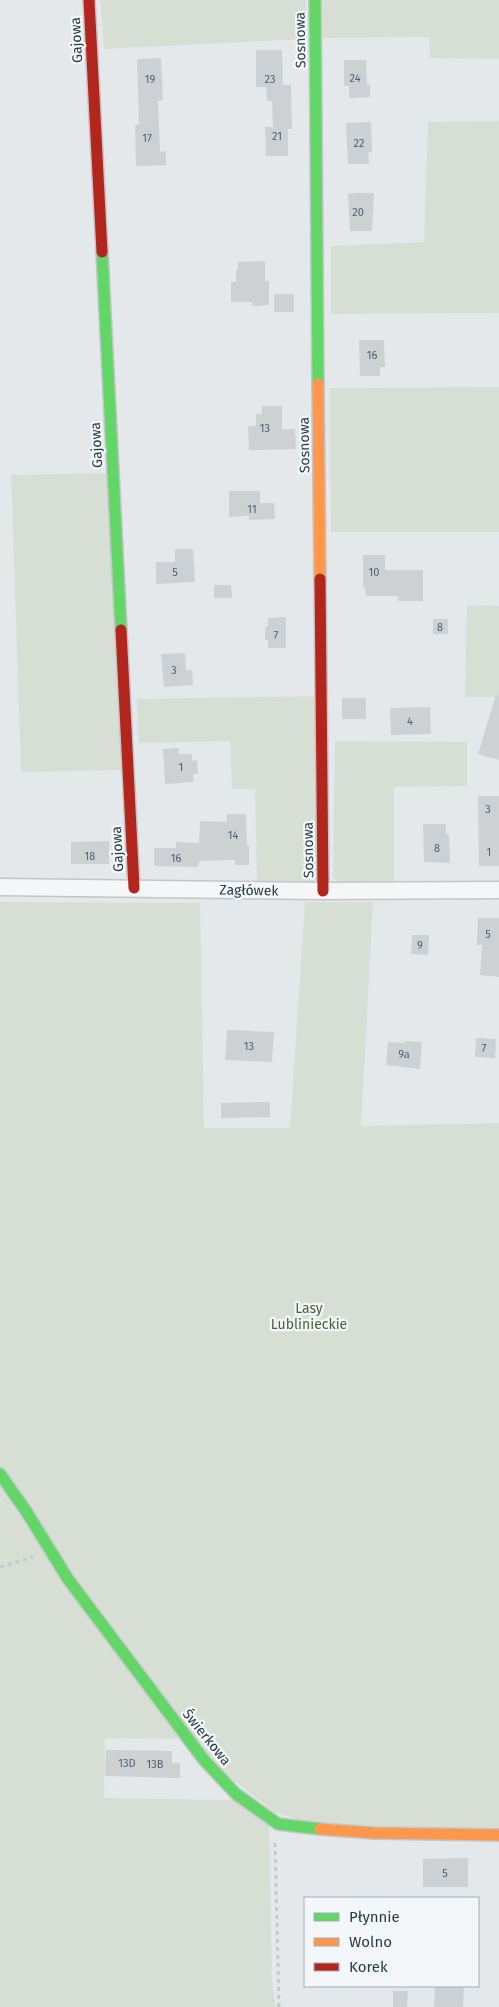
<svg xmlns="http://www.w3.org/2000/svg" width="499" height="2007" font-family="'Fira Sans',sans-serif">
<rect width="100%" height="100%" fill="#e5e8ea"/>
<path fill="#d7dfd5" d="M100 0H306L307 39 104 49Z
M322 0H499V59L430 58 429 37 323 38Z
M499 121V313L331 314V246L424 242 428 122Z
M499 387V532H331L330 388Z
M108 473 123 770 21 772 11 475Z
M467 605 499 606V697H465Z
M317 696 319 877 311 885H257L255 789H232L230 741 139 743 137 699Z
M335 741 467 742V786L394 787V884L343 885 333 878Z
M0 902 200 903 204 1128H290L305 902H373L361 1126 499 1123V1829L317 1825 274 1812 182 1739 105 1738 104 1798 234 1800 269 1825 272 1979 275 2007H0Z"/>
<path fill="#ced1d3" d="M256 50H282L283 85H291L292 129H288V156H266L265 127H273L272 101H267L266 87H256Z
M161 58 163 100 158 101 160 152 166 151V165L136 166 135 125H139L137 59Z
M344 60H366L367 85 370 84V97L349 98V86H344Z
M371 122 372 152 368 153 369 164H348L346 123Z
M357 193H374L372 231H350L348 194Z
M265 261V281H269V305L252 306V302H231V282H236V270H238V262Z
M274 294H294V312H274Z
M359 340H384L385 367H380V376H360Z
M262 406H282V429H295L296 449 249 450 248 426H256V414H262Z
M229 491H260V503H274L275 519 249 520V516L229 517Z
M175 549H193L195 582 156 584V562H175Z
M363 555H385V570H423V601H398V596H366L365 587H363Z
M214 585H231L232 598H214Z
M286 617V648H268V640H265V627L268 626V618Z
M433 619H448V634H433Z
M185 653 186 670H192L193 685 164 687 161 654Z
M496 695 499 696V760L478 754Z
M342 698H366V719H342Z
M430 707 431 734 391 735 390 708Z
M179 748V754H192V761L197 760 198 774H193L194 782 165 784 163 749Z
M478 796H499V866H479Z
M227 814H246L247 845H249V865H235V860L199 861 198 867 154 866V848H176V842L199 843 200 821 227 822Z
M423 824H446V834H449L450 863 424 862Z
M109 841V864H71V842Z
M478 918H499V977L480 975 482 945H477Z
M412 935H429L428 955 411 954Z
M227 1030 274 1032 272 1062 225 1060Z
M476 1038 496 1039 495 1058 475 1057Z
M405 1041 422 1042 420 1069 386 1065 388 1042 405 1043Z
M270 1102V1117L221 1118V1103Z
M106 1750 172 1751V1763H180V1778L105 1776Z
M468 1858V1887H423V1859Z
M435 1986H464L463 2007H434Z
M393 1991H408L407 2007H393Z"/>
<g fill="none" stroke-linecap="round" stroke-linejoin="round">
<defs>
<path id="street" d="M0 887 323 891 499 890"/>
<path id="fast" d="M315 0 318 384
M102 252 121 630
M0 1474 26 1511 68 1579 204 1760 236 1794 278 1824 320 1829"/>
<path id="slow" d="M318 384 320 579
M320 1829 374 1833 499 1835"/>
<path id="jam" d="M89 0 102 252
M320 579 323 891
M121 630 134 888"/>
</defs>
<use href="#street" stroke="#c3c6c8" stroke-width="19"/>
<use href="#fast" stroke="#c3c6c8" stroke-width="14"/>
<use href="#slow" stroke="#c3c6c8" stroke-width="14"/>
<use href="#jam" stroke="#c3c6c8" stroke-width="14"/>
<path stroke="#c4c8ca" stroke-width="3" stroke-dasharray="4 4" stroke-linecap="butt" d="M0 1567 33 1557
M275 1843 279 2007"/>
<use href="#street" stroke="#f5f6f7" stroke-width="16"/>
<use href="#fast" stroke="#63d668" stroke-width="11"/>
<use href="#slow" stroke="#ff974d" stroke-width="11"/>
<use href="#jam" stroke="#b3261e" stroke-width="11"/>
</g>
<g text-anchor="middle" stroke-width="4.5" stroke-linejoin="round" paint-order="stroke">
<g font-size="11" fill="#54606a">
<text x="355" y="82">24</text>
<text x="150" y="83">19</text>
<text x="270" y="83">23</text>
<text x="277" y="140">21</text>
<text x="147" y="142">17</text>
<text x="359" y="147">22</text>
<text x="358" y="216">20</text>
<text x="372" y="359">16</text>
<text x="265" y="432">13</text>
<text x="252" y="513">11</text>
<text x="175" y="576">5</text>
<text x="374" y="576">10</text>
<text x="440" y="631">8</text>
<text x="276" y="639">7</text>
<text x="174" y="674">3</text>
<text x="410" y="725">4</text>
<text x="181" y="771">1</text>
<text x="488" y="813">3</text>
<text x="233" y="839">14</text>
<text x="437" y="852">8</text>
<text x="489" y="856">1</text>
<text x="90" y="860">18</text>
<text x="176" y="862">16</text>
<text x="488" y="938">5</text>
<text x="420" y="949">9</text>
<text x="249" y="1050">13</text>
<text x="484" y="1052">7</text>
<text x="404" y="1058">9a</text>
<text x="127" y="1767">13D</text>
<text x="155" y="1768">13B</text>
<text x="445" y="1877">5</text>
</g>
<g font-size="14" fill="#2a3a46" stroke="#f3f7f9">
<text transform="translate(76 40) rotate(-93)" y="5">Gajowa</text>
<text transform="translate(300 40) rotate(-91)" y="5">Sosnowa</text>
<text transform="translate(96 445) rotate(-93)" y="5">Gajowa</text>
<text transform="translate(304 445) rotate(-91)" y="5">Sosnowa</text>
<text transform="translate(117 849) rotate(-93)" y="5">Gajowa</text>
<text transform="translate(308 850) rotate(-91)" y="5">Sosnowa</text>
<text transform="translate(249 890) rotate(1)" y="5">Zagłówek</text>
<text transform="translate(207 1737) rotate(51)" y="5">Świerkowa</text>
</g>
<g font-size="14" fill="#476336" stroke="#f3f7f9">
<text x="309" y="1313">Lasy<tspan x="309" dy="16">Lublinieckie</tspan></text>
</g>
</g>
<rect x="304" y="1897" width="175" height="90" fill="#f3f7f9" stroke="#a3abb1"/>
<rect x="314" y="1913" width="25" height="8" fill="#63d668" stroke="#a3abb1"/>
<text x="349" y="1922" font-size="15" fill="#2a3a46">Płynnie</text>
<rect x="314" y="1938" width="25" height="8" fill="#ff974d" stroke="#a3abb1"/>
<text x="349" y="1947" font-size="15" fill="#2a3a46">Wolno</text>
<rect x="314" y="1963" width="25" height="8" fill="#b3261e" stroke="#a3abb1"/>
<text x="349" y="1972" font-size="15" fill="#2a3a46">Korek</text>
</svg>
